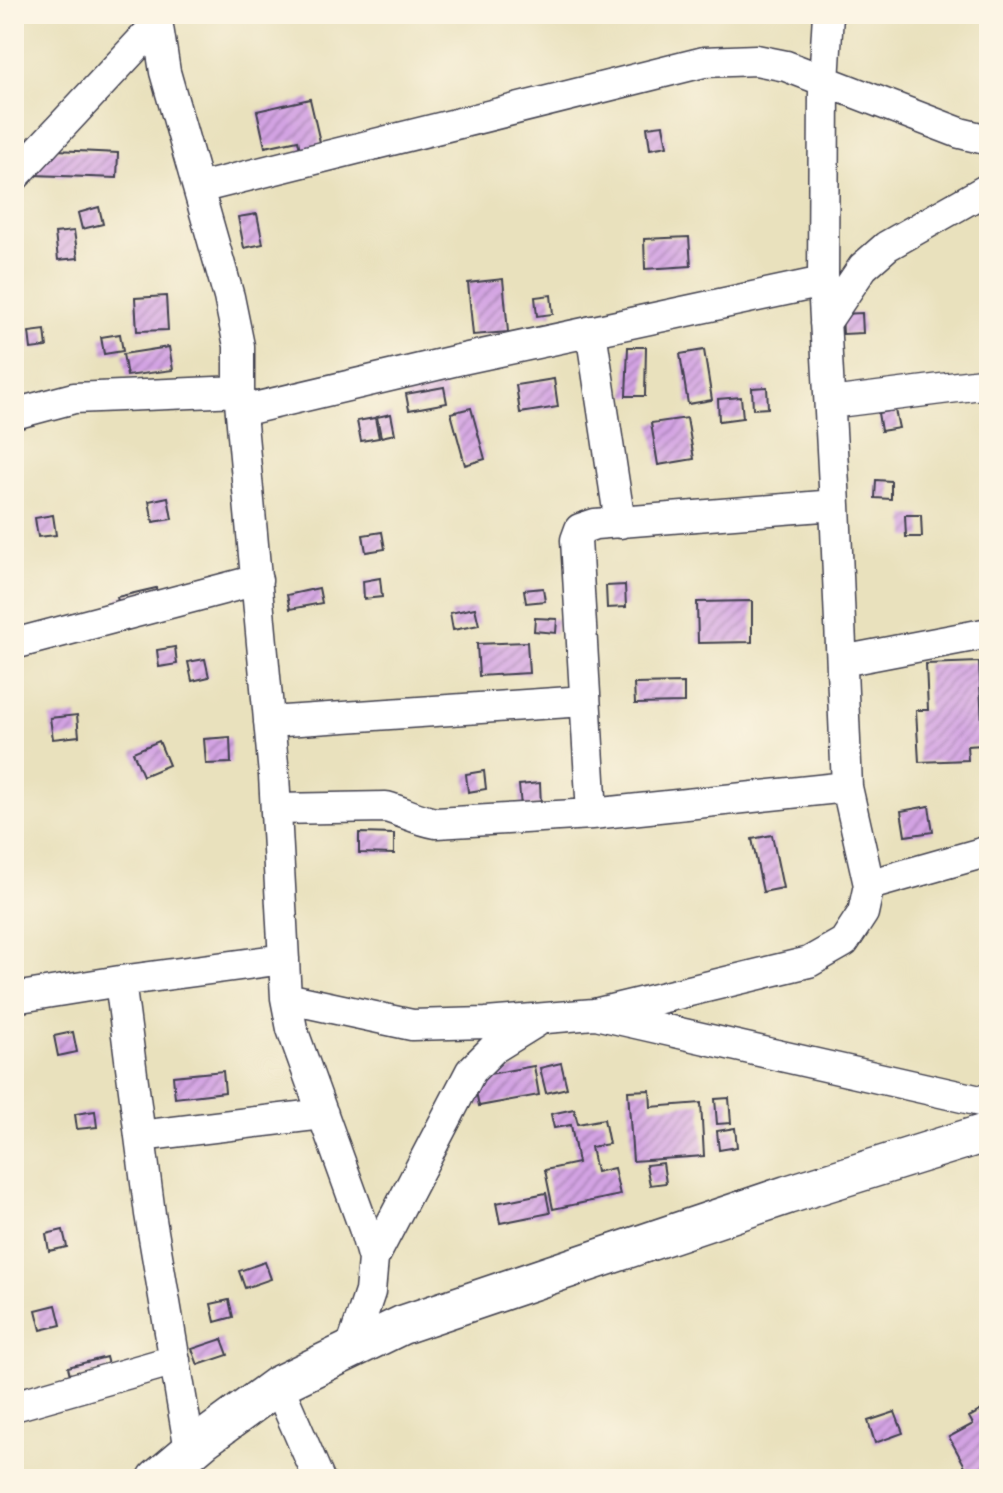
<svg xmlns="http://www.w3.org/2000/svg" width="1003" height="1493" font-family="'Playpen Sans',sans-serif">
<defs>
<pattern id="building-hatch" width="6" height="6" patternUnits="userSpaceOnUse" patternTransform="scale(2)"><rect width="6" height="6" fill="#d3a3e3"/><path d="M-1 1l2-2M0 6l6-6M5 7l2-2" fill="none" stroke="#ab84b9"/></pattern>
</defs>
<rect width="100%" height="100%" fill="#fcf5e5"/>
<filter id="ink" filterUnits="userSpaceOnUse"><feTurbulence type="fractalNoise" baseFrequency=".0125" numOctaves="2"/><feDisplacementMap in="SourceGraphic" scale="16" xChannelSelector="R" yChannelSelector="G"/><feConvolveMatrix kernelMatrix="1 2 1 2 8 2 1 2 1" color-interpolation-filters="sRGB"/></filter>
<filter id="wash" filterUnits="userSpaceOnUse"><feTurbulence type="fractalNoise" baseFrequency=".006" numOctaves="4" result="noise"/><feDisplacementMap in="SourceGraphic" scale="32" xChannelSelector="R" yChannelSelector="G"/><feGaussianBlur stdDeviation="1.8" result="paint"/><feColorMatrix in="noise" values="0 0 0 0 0 0 0 0 0 0 0 0 0 0 0 0 0 1.4 0 .05"/><feComposite in="paint" operator="in"/></filter>
<g filter="url(#wash)">
<rect width="100%" height="100%" fill="#e9e1bd"/>
<g id="blocks">
<path fill="url(#building-hatch)" d="M310 99 323 155 302 160 298 140 265 147 257 111Z
M663 125 667 146 650 149 647 127Z
M35 149 118 153 117 178 34 175Z
M99 207 103 224 82 229 78 213Z
M257 214 263 244 244 248 238 217Z
M74 231 78 258 58 260 55 233Z
M689 237 691 266 645 269 644 239Z
M503 279 508 332 473 335 468 283Z
M551 295 553 314 537 316 535 297Z
M166 296 168 330 137 331 135 298Z
M862 313 863 333 843 334 842 314Z
M45 330 47 347 31 349 29 332Z
M120 334 123 351 104 354 101 337Z
M169 347 173 370 127 376 123 354Z
M628 347H646L645 396H626Z
M704 350 712 400 688 404 680 354Z
M554 379 558 407 520 413 516 385Z
M444 387 447 403 409 410 406 394Z
M767 387 768 408 753 409 752 388Z
M741 397 743 418 719 421 718 399Z
M471 408 485 459 465 465 451 413Z
M895 410 899 428 881 431 878 413Z
M391 414 395 434 381 437 377 417Z
M375 418 379 438 361 441 357 421Z
M687 418 694 459 658 465 651 423Z
M876 480 891 481V499L875 498Z
M168 497 172 519 153 522 149 501Z
M53 515 56 535 38 537 35 518Z
M905 515H921L922 537H906Z
M382 532 385 549 366 552 363 535Z
M380 578 382 597 364 599 363 581Z
M625 585 626 607 607 608 606 586Z
M156 588 160 605 121 615 117 597Z
M319 588 322 603 290 609 287 595Z
M543 588 545 601 526 603 524 590Z
M752 601V642L698 643 697 602Z
M475 608 479 625 453 630 450 613Z
M535 618 557 619 556 633 534 631Z
M527 642 529 673 479 676 477 644Z
M175 647 177 664 159 667 157 650Z
M205 659 209 677 192 681 188 662Z
M979 662 983 745 967 746 968 760 919 762 916 710H928L926 664Z
M684 683V703L635 704 634 684Z
M77 715 79 736 53 739 50 718Z
M230 737 231 763 206 764 204 739Z
M159 741 169 765 143 776 133 752Z
M484 771 486 789 468 792 466 774Z
M540 783 541 805 521 807 519 785Z
M929 806 933 832 905 836 901 811Z
M359 833 394 834V854L359 853Z
M772 835 783 888 763 892 752 839Z
M73 1032 77 1052 58 1056 54 1036Z
M561 1063 567 1088 546 1093 540 1068Z
M534 1066 539 1095 479 1106 473 1077Z
M223 1071 225 1092 175 1098 173 1076Z
M650 1090 651 1107 701 1103 704 1156 633 1161 628 1091Z
M729 1098 731 1123 717 1124 715 1099Z
M574 1109 578 1124 604 1119 609 1144 591 1147 596 1172 614 1168 620 1195 553 1209 545 1170 578 1163 571 1125 554 1128 551 1114Z
M95 1111 97 1127 77 1129 75 1114Z
M735 1128 737 1147 719 1150 717 1131Z
M663 1163 666 1183 650 1185 646 1165Z
M546 1193 550 1213 500 1223 496 1203Z
M63 1230 67 1247 49 1251 46 1234Z
M265 1262 271 1279 245 1288 239 1271Z
M229 1300 233 1317 215 1322 211 1304Z
M56 1305 61 1325 41 1330 36 1310Z
M222 1339 228 1355 198 1365 192 1349Z
M106 1357 109 1369 71 1379 68 1367Z
M989 1406V1479H972L949 1437 973 1424 969 1417Z
M895 1412 903 1433 875 1443 868 1421Z"/>
</g>
</g>
<g filter="url(#ink)">
<use href="#blocks" fill-opacity="0" stroke="#403f4e" stroke-width="2"/>
<g fill="none" stroke-linecap="round" stroke-linejoin="round">
<defs>
<path id="minor" d="M156 14 165 72 229 297 239 346V391L274 775 286 998 292 1029 364 1228 373 1259 370 1292 351 1349
M14 177 157 24
M199 188 704 62 756 60 786 66 960 133 989 140
M825 323 863 267 887 246 989 188
M591 331 620 523
M830 403 989 383
M241 411 458 360 823 282
M14 414 74 398 239 391
M14 644 257 580
M842 661 989 633
M269 722 585 701
M276 809 386 807C404 812 418 820 436 823L592 814 847 787
M592 814 576 540 580 529 595 524 835 505
M869 885 989 851
M120 981 150 1214 190 1450
M14 998 120 981 284 959
M286 998 412 1025 486 1023 594 1014 809 962 844 942 863 913 869 885 847 787 835 505 823 282 824 82 828 14
M600 1015 989 1103
M140 1136 323 1114
M373 1259 471 1071 494 1048 536 1022
M278 1385 319 1479
M14 1406 175 1360"/>
<path id="tertiary" d="M157 1479 203 1440 278 1385 402 1325 787 1195 989 1132"/>
</defs>
<use href="#minor" stroke="#403f4e" stroke-width="33"/>
<use href="#tertiary" stroke="#403f4e" stroke-width="41"/>
<use href="#minor" stroke="#fff" stroke-width="30"/>
<use href="#tertiary" stroke="#fff" stroke-width="38"/>
</g>
</g>
<rect width="1003" height="1493" fill="none" stroke="#fcf5e5" stroke-width="48"/>
</svg>
